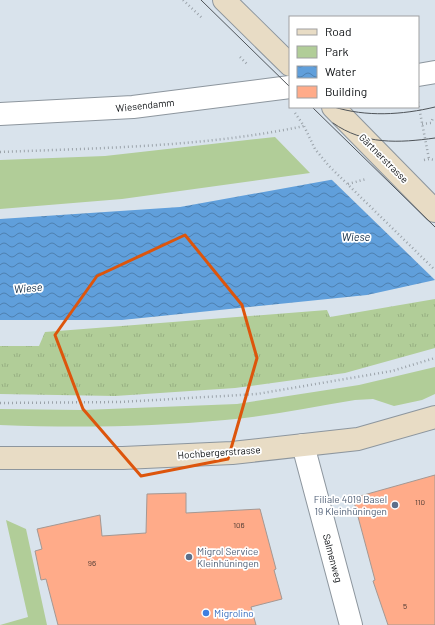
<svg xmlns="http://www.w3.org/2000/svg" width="435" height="625" font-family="Barlow,sans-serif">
<defs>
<pattern id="grass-tufts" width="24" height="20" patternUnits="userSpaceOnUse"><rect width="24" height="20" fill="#b1cd98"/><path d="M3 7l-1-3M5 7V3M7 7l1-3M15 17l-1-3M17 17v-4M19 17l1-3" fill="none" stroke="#97af82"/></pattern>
<pattern id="water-waves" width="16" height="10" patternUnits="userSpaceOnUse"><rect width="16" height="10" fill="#609fdb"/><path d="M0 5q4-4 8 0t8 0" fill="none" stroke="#4e80b0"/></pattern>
</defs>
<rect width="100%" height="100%" fill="#d9e3ec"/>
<path fill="url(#grass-tufts)" d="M435 299V348L345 373 235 388 115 396 0 394V346H39L45 332 327 310 330 317Z"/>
<path fill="#b1cd98" d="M275 137 310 173 122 199 0 209V160L105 156Z
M435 367V394L422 400 394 406 373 399 355 400C312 407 269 416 225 420 151 427 75 428 0 425V409L83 410 237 404 359 385Z
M6 520 26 529 47 625H0L28 617Z"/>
<path fill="url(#water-waves)" d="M435 161V280L367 295 122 320H0V219L180 207Z"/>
<path fill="#d9e3ec" d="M435 159V280L331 179Z"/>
<path fill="#ffab89" stroke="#a49893" d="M435 475V625H388L373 581 375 580 353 498Z
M186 493V513L260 509 276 569 274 570 282 599 251 607 256 625H58L46 579 41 580 35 551 42 549 37 529 100 515 102 536 146 533 147 494Z"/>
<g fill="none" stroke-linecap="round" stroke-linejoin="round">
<defs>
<path id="street" d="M418 75 435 72
M0 114 133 107 290 87
M303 445 351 625"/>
<path id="secondary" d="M224 0 290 65
M333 107 435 211
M0 458H123L232 453 358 439 435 417"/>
</defs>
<use href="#street" stroke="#8d969e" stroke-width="24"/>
<use href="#secondary" stroke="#8d969e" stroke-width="24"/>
<path stroke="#9ba3aa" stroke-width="2.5" stroke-dasharray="1 3" stroke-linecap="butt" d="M183 0 202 18
M240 57 248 65
M418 102 429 159
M295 113 304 126 315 149 329 166 435 270
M422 124 431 123 433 118
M0 152C100 148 205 147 304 126
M424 160 429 159 435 160
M348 184 366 179
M0 403 121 402 257 394 392 371 435 358"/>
<use href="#street" stroke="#fff" stroke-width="22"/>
<use href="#secondary" stroke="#e8dcc5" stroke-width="22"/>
<path stroke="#4f5459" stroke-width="1" d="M201 0 290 87
M312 107 435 227
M334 107C366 117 402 115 435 107
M333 123C364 145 399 143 435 138"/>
</g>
<path fill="none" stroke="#dd550c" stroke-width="3" stroke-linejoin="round" d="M185 235 242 305 257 358 228 459 141 476 83 409 55 335 97 276Z"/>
<g fill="#5c6f8a" stroke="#fff" stroke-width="1.5">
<circle cx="395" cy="505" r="4"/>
<circle cx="189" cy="557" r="4"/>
</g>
<circle fill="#3f7fe0" stroke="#fff" stroke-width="1.5" cx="206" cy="613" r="4"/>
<g text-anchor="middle" stroke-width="3.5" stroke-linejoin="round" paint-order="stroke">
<g font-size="8" fill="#4a3831">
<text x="420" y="505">110</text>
<text x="239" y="528">106</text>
<text x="92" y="566">96</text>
<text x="405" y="609">5</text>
</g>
<g font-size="10" fill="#0e1114" stroke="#fff">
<text transform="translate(145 105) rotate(-6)" y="4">Wiesendamm</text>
<text transform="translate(384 158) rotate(45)" y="4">Gärtnerstrasse</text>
<text transform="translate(219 452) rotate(-4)" y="4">Hochbergerstrasse</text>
<text transform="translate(333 558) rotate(75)" y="4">Salmenweg</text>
</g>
<g font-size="10" fill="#4e5e75" stroke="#fff" text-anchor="end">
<text x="387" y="503">Filiale 4019 Basel<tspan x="387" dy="12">19 Kleinhüningen</tspan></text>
<text x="197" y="555" text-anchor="start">Migrol Service<tspan x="197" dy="12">Kleinhüningen</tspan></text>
</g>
<g font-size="10" fill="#366cbe" stroke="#fff" text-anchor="start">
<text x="214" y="617">Migrolino</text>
</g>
<g font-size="11" font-style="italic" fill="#102b44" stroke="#fff">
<text x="356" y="241">Wiese</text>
<text transform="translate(28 288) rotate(-5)" y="4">Wiese</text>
</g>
</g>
<rect x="289" y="16" width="130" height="92" fill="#ffffff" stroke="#9fa0a1"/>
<rect x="297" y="29" width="20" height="6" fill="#e8dcc5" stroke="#9fa0a1"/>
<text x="325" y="36" font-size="12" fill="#0e1114">Road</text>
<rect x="297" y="46" width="20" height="12" fill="#b1cd98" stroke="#9fa0a1"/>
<text x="325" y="56" font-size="12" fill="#0e1114">Park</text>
<rect x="297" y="66" width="20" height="12" fill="url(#water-waves)" stroke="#9fa0a1"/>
<text x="325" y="76" font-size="12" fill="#0e1114">Water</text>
<rect x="297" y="86" width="20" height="12" fill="#ffab89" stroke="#9fa0a1"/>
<text x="325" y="96" font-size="12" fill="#0e1114">Building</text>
</svg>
